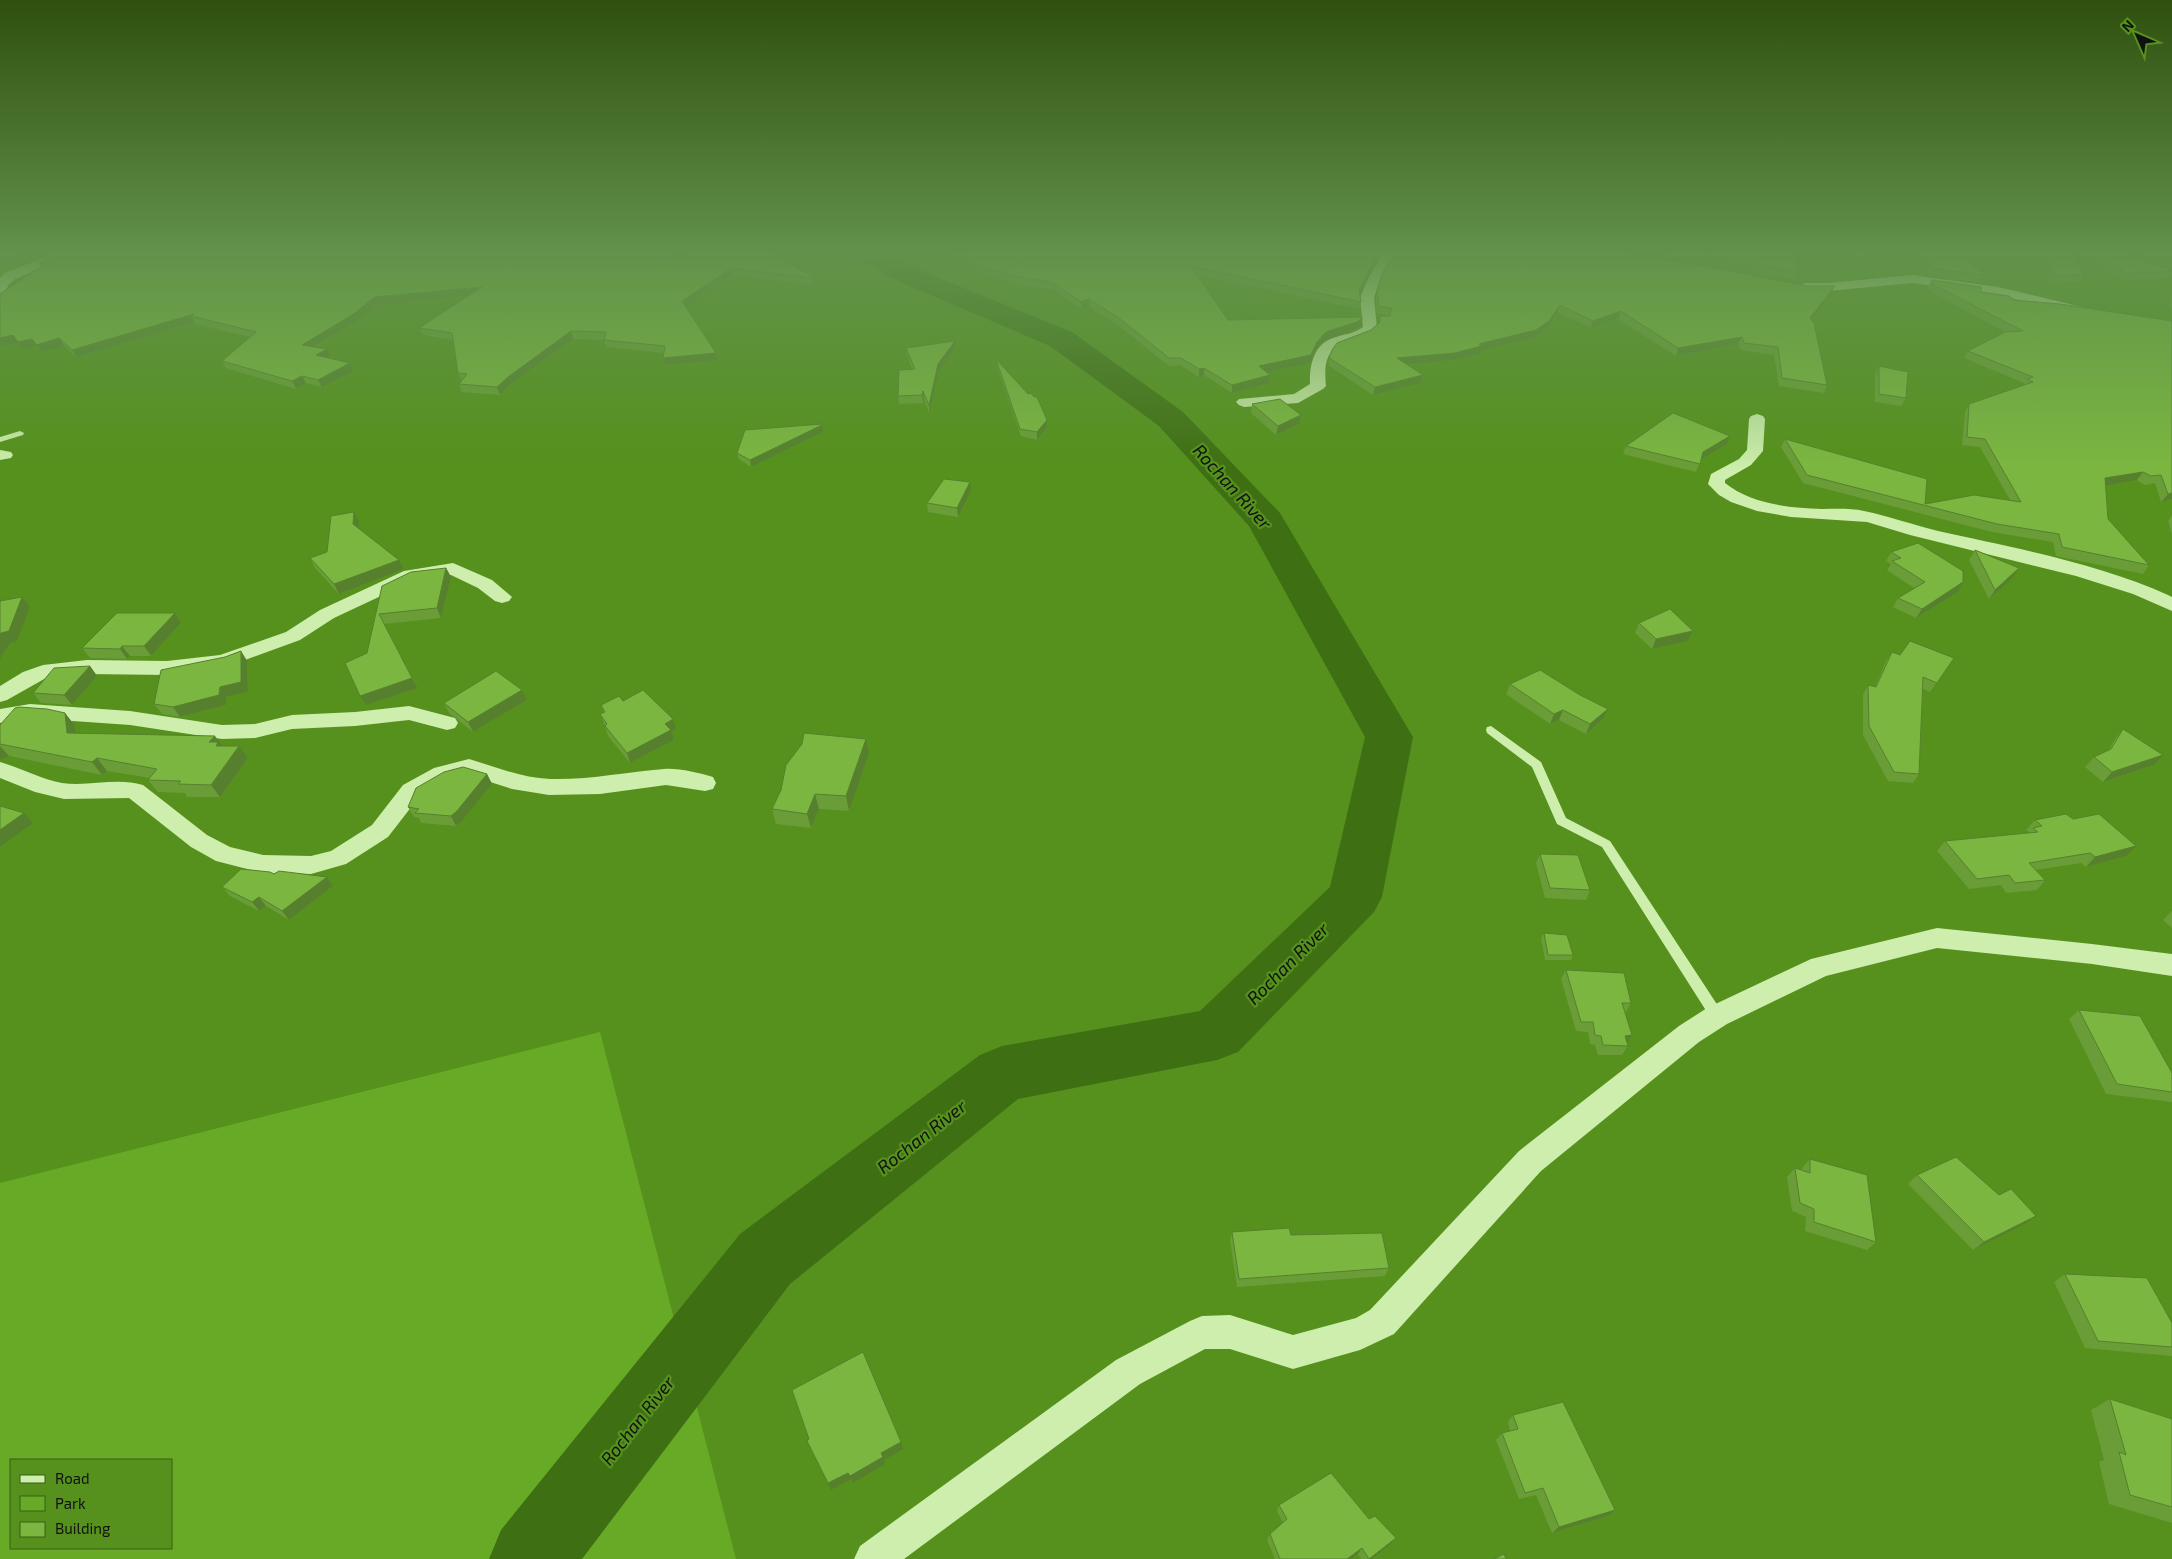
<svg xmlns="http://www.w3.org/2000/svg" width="2172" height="1559" font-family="'Exo 2',sans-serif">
<rect width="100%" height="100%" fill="#55911c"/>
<path fill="#67aa25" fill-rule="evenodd" d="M600 1032 736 1559H0V1183ZM11 1460H171V1548H11Z"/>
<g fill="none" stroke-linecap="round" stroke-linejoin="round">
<path fill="#3f6f13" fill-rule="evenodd" d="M848 251H884L927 273 1072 332 1183 412 1280 513 1413 737 1382 897 1374 912 1238 1052 1217 1060 1018 1099 790 1284 582 1559H489L501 1530 740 1234 980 1055 1002 1046 1200 1011 1330 887 1365 737 1249 526 1159 426 1050 346 907 285 852 257Z"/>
<path fill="#cdeeac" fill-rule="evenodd" d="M20 431 24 433 23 435 0 442V437Z
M1491 726 1541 762 1566 818 1610 841 1722 1012 1724 1016 1722 1020 1717 1022 1712 1020 1602 847 1557 824 1532 767 1487 733 1486 730 1487 727Z"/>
<path fill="#cdeeac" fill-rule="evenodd" d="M61 251H78L76 254 15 279 9 284 5 292 0 293V278L5 273Z
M1384 251H1396L1380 279 1374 298 1377 328C1357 356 1320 328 1326 386L1323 389 1298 403 1244 407 1239 405 1236 402 1239 399 1294 394 1310 384C1309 366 1314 344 1333 338 1344 334 1354 334 1363 327L1360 298 1368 279Z
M1912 275 1998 287 2082 307 2084 310 2077 314 1998 295 1912 283 1828 291H1805L1798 287 1805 283H1828Z
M1757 414 1763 416 1765 419 1763 451 1751 465 1725 480V483C1751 504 1789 508 1822 509 1836 509 1850 508 1864 511 1889 516 1913 525 1938 531 2011 547 2100 564 2168 595L2172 597V611L2133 594 2076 576 1910 535 1867 522 1791 517 1757 511 1731 502 1719 495 1708 484 1711 474 1739 459 1747 450 1749 419 1751 416Z
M0 450 11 452 13 455 11 458 0 460Z
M453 563 492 580 512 597 509 601 502 603 495 601 478 588 451 575 415 580 334 618 300 640 231 665 201 671 167 675 87 674 46 678 7 700 0 702V686L23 672 43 665 87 660 167 661 220 655 286 632 320 610 404 571Z
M30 704 130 711 222 725 255 724 292 715 355 712 409 706 455 718 458 723 455 728 447 730 409 720 355 726 292 729 255 738 222 739 130 725 30 718 0 723V709Z
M469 759C496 767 522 778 550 779 589 780 626 772 664 769 679 768 699 773 713 777L716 783 713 789 705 791 666 785 600 794 549 795 512 789 468 775 449 780 419 797 388 837 346 864 311 874 263 873 216 861 191 847 129 798 64 799 35 792 0 778V762C21 768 41 779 62 783 89 787 116 777 143 785L207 835 230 847 263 855 311 856 331 851 372 825 403 785 434 768Z
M1937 928 2092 944 2172 954V976L2092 964 1937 948 1826 976 1727 1024 1699 1042 1541 1171 1394 1334 1360 1350 1293 1369 1230 1349H1205L1140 1384 904 1559H854L860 1546 1116 1360 1190 1321 1202 1316 1230 1315 1293 1335 1356 1318 1370 1310 1519 1151 1679 1026 1707 1008 1811 959Z"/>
</g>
<path fill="#6a9d37" d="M67 251H686L678 257 707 251H767L766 252 812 276 813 284V285L732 275 686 307 716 353 718 360 665 365 664 353 606 347 604 340 573 339 511 384 500 395 462 392 459 384 462 381 458 373 453 340 423 335 419 328 468 296 378 305 355 322 315 347 327 349 331 356 328 358 350 363 354 371 322 387 306 383 296 389 226 368 222 361 250 337 195 324 194 322 77 357 64 346 42 352 37 346 23 350 18 343 0 346V294L41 266 39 263Z
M946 251H1382L1360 294 1361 302 1359 309 1197 275 1228 320 1361 326 1355 329 1325 340 1315 350 1310 363 1266 372 1270 375 1269 383 1232 393 1204 375 1199 377 1180 365 1169 366 1119 326 1089 307 1081 309 1052 289 1024 286 961 267V260L962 259Z
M1635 251H1792L1798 272 1795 279 1709 262Z
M1847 251H1900L1865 259Z
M1911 251H2070L2084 274 2079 282 2050 283 2043 264H1972L1982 275 1978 282 1927 275V265Z
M2072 251H2117L2172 270V273L2169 278 2122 280Z
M2127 251H2172V267Z
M1424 253 1831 293 1811 320 1827 385 1824 393 1779 386 1774 355 1741 350 1738 344 1676 356 1618 319 1591 328 1557 312 1547 329 1534 338 1481 350V354L1453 360 1407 365 1423 375 1421 383 1373 395 1328 365 1329 358 1371 330 1379 323 1380 316H1390L1377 313 1376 298 1377 291Z
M1932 280 2014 300 2172 321V499L2161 502 2155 483 2145 485 2137 480 2105 486 2108 519 2149 565 2143 574 2056 556 2053 542 1992 532 1803 483 1781 447 1785 439 1925 504 2010 500 1980 447 1962 445 1965 412 1969 404 2023 386 2024 383 1964 358 1968 351 2005 332 1929 291 1928 287Z
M2172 297V309L2169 307Z
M955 341V348L939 372 929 413 924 399 923 403 899 404 898 396 912 369 907 355 906 348Z
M996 359 1047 420V428L1037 440 1021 436 997 366Z
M1879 366 1906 398 1901 406 1875 402V374Z
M1252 404 1299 424 1276 435 1251 413Z
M823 432 751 467 739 459 737 453Z
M1727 444 1701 459 1696 472 1623 454 1626 446Z
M971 491 958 517 928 512 927 503Z
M2172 515V534L2168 521Z
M359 521 358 528 404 569 339 594 315 568 310 558 327 552Z
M1975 550 2019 568 2013 578 1989 599 1969 560Z
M1891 552 1963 582 1958 592 1916 618 1893 607 1898 598 1914 588 1887 570 1891 564 1886 561Z
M446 568 451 577 441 618 384 624 418 688 366 705 367 653 382 586Z
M181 623 151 656H130L127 659 90 658 82 648Z
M1639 623 1693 631 1688 641 1652 649 1635 633Z
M241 651 247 661 248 692 226 697V705L180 717 162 714 154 704 225 657Z
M1892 652 1900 655 1954 658 1930 692 1923 689 1919 774 1913 783 1888 781 1863 735V694L1868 685 1875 687 1886 661Z
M90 666 97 676 72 705 41 703 33 693Z
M1510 684 1608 709 1603 719 1586 734 1559 720 1550 724 1506 694Z
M522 690 527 700 473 732 449 713 444 703Z
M623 701 676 729 672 732 674 740 630 763 608 736 605 726 600 714 604 713 601 705Z
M65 713 75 726 76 733 222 746 248 758 220 797H187L185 793 158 792 148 780 150 778 107 771 102 775 9 756 0 760V725Z
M2123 729 2154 765 2103 782 2085 767 2094 757 2108 751 2115 739Z
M869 754 849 811 819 809 811 828 776 824 772 809 781 790Z
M487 774 492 784 462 821 456 826 421 823 419 818 414 817 408 807Z
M2035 820 2126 856 2086 867 2081 863 2036 870 2045 880 2037 890 2006 893 2001 885 1969 889 1937 851 1945 841 2028 833 2029 832 2026 830Z
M1540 854 1590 890 1586 900 1545 898 1536 863Z
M274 874 333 886 289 920 266 906 259 911 230 896 222 887Z
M2172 911V928L2163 920Z
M1544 933 1573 955 1571 960H1545L1541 938Z
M1566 970 1631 1003 1626 1012H1625L1627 1043 1628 1046 1622 1055H1598L1595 1045 1590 1044 1588 1032 1576 1031 1561 979Z
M2079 1010 2172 1073V1102L2106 1094 2069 1019Z
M1810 1159 1876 1242 1867 1250 1805 1231 1806 1217 1792 1211 1787 1177 1795 1168 1802 1170V1168Z
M1917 1175 1999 1195 2025 1224 1973 1250 1908 1184Z
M1232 1232 1291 1235 1389 1268 1385 1276 1237 1287 1230 1240Z
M2065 1274 2172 1323V1356L2085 1348 2054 1282Z
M2110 1399 2172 1419V1523L2109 1504 2099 1462 2104 1460 2091 1410Z
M1513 1415 1615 1510 1608 1516 1552 1533 1536 1495 1519 1499 1496 1440 1502 1433 1510 1431 1508 1422Z
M1279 1505 1369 1519 1396 1538 1391 1544 1372 1559H1361L1358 1554 1352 1559H1275L1267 1540 1270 1534 1283 1523 1277 1511Z"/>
<path fill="#56802d" d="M34 251H56L33 260 0 266V258Z
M675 251H686L665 267 663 260Z
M1379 251H1382L1358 297 1359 290Z
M1868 251H1900L1865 259Z
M731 268 732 275 684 308 682 301Z
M1835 286 1831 293 1807 326 1810 318Z
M482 287 484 294 378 305 355 322 305 352 302 345 375 297Z
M1089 299V307L1081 309V302Z
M1560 305 1557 312 1547 329 1534 338 1481 350V354L1453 360 1395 366 1397 358 1479 344Z
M1621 311 1618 319 1591 328 1593 321Z
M194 314 191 316 194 322 77 357 72 350Z
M1362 319 1361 326 1355 329 1325 340 1315 350 1310 363 1258 374 1259 366 1317 342 1326 332Z
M571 331 573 339 511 384 500 395 497 387 508 377Z
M13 335 32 339 37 346 23 350 18 343 0 346V338Z
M1742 337 1738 344 1676 356 1678 348Z
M59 338 64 346 42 352 37 345Z
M955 341V348L939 372 929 413V405L938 364Z
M327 349 331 356 320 363 316 355Z
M716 353 718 360 665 365 663 358Z
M350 363 354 371 322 387 318 380Z
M1204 368V375L1199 377V369Z
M1270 375 1269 383 1232 393V385Z
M1423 375 1421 383 1373 395 1375 387Z
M302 376 306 383 296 389 292 381Z
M923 391 924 399 923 403 922 395Z
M1301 415 1299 424 1276 435 1278 426Z
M1047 420V428L1037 440V432Z
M822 425 823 432 751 467 750 460Z
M1730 436 1727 444 1700 460 1703 452Z
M2143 472 2137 480 2099 487 2105 478Z
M970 482 971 491 958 517 957 508Z
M2172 493V499L2161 502 2168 494Z
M354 512 359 521 358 533 353 524Z
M399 560 404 569 339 594 334 584Z
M446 568 451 577 441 618 437 608Z
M2019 568 2013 578 1989 599 1995 590Z
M1963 582 1958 592 1916 618 1922 609Z
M22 597 30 607 17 641 10 643 0 659V635Z
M175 613 181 623 151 656 144 646Z
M1693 631 1688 641 1652 649 1656 639Z
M122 646 130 656 127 659 120 649Z
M241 651 247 661 248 692 226 697V705L180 717 173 707 220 687Z
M90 666 97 676 72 705 64 695Z
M412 678 418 688 366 705 360 696Z
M522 690 527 700 473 732 468 722Z
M1608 709 1603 719 1586 734 1590 724Z
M1563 710 1559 720 1550 724 1554 714Z
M65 713 75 726 78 745 67 733Z
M673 719 676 729 672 732 674 740 630 763 627 753 665 724Z
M215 736 224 748 209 742Z
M866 739 869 754 849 811 846 796Z
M0 746 9 756 0 760Z
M239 746 248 758 220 797 211 785Z
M2163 755 2154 765 2103 782 2112 772Z
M97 758 107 771 102 775 92 762Z
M487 774 492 784 462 821 456 826 451 816Z
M815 794 819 809 811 828 807 814Z
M24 813 33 823 0 847V830Z
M2136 846 2126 856 2086 867 2095 857Z
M327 877 333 886 289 920 282 911Z
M259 897 266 906 259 911 252 902Z
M1632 1035 1626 1044 1625 1036Z
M2036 1216 2025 1224 1973 1250 1984 1242Z
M901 1442 903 1449 884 1460 885 1464 853 1483 851 1479 831 1490 828 1483 848 1473Z
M1615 1510 1608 1516 1552 1533 1559 1527Z
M1396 1538 1391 1544 1372 1559H1369Z
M1362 1548 1358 1554 1352 1559H1347Z"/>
<path fill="#7bb740" stroke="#56802d" d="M0 251H34L29 253 0 258Z
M67 251H675L663 260 707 251H765L812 276 811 278 731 268 682 301 716 353 663 358 665 346 604 340 606 332 571 331 508 377 497 387 459 384 467 374 458 373 452 333 419 328 482 287 375 297 352 315 302 345 327 349 316 355 350 363 318 380 302 376 292 381 222 361 256 332 191 316 194 314 72 350 59 338 37 345 32 339 18 342 13 335 0 338V294L46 263H39L42 261Z
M959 251H1379L1359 290 1361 302 1191 266 1228 320 1362 317V319L1357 322 1326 332 1317 342 1311 355 1259 366 1270 375 1232 385 1204 368 1199 369 1181 358H1169L1119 318 1089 299 1081 302 1052 282 1023 278 961 260 969 256Z
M1395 251H1415L1424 253 1504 251H1593L1619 253 1711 267 1806 286H1835L1810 318 1814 323 1827 385 1782 378 1778 347 1744 343 1742 337 1678 348 1621 311 1593 321 1560 305 1549 321 1536 330 1479 344 1482 346 1455 353 1397 358 1423 375 1375 387 1329 358 1332 350 1337 343 1371 330 1380 322V316H1390L1391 308 1379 306 1377 291 1383 272Z
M1685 251H1792L1798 272 1712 255Z
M1922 251H2070L2084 274 2054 276 2047 257H1964L1982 273V275L1931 268 1930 258Z
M2089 251H2117L2172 271 2127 273Z
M2151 251H2172V259Z
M1932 280 1981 287V292L2009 296 2014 300 2060 304 2172 321V493L2168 494 2161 475 2151 476 2143 472 2105 478 2108 519 2149 565 2062 547 2059 534 1997 524 1807 475 1785 439 1927 479 1925 504 1974 495 2021 502 1985 439 1967 437 1969 404 2033 382 2027 379 2033 377 1968 351 2005 332 2023 331 1932 284Z
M955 341 938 364 929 405 923 391 922 395 898 396 899 370 915 369 906 348Z
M996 359 1028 394 1031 393 1034 397H1037L1047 420 1037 432 1020 429Z
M1879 366 1908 372 1906 398 1879 394Z
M1280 399 1301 415 1278 426 1252 404Z
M1673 413 1730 436 1703 452 1700 464 1626 446Z
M822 424V425L750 460 737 453 745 430Z
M944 479 970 482 957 508 927 503Z
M354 512 353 524 399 560 334 584 310 558 327 552 331 516Z
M1918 543 1963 571V582L1922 609 1898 598 1925 582 1892 561 1901 558 1891 552Z
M1975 550 2019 568 1995 590Z
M446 568 437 608 379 614 412 678 360 696 345 663 367 653 382 586 411 572Z
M22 597 9 631 1 633 0 635V601Z
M1670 609 1693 631 1656 639 1639 623Z
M117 613H175L144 646H122L120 649 82 648Z
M1910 641 1954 658 1937 683 1923 677 1919 774 1894 772 1869 726 1868 685 1876 687 1892 652 1900 655Z
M241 651V682L220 687 219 695 173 707 154 704 161 670 225 657Z
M90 666 64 695 33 693 54 668Z
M1540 670 1580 695 1608 709 1590 724 1563 710 1554 714 1510 684Z
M496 671 522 690 468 722 444 703Z
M643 690 673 719 665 724 671 730 627 753 605 726 607 724 600 714 605 712 601 705 619 696 623 701Z
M19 707 47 709 65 713 67 733 215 736 209 742H218L216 746H239L211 785 178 784 181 781 148 780 157 769 97 758 92 762 0 744V725L15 708Z
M2123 729 2163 755 2112 772 2094 757 2111 749Z
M804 733 866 739 846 796 815 794 807 814 772 809 781 790 786 765 802 744Z
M463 767 487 774 457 811 451 816 415 813 419 809 408 807 416 788 444 772Z
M0 806 24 813 0 830Z
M2066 814 2073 819 2099 814 2136 846 2095 857 2090 853 2029 863 2045 880 2015 883 2009 875 1977 879 1945 841 2038 832 2033 828 2042 826 2035 820Z
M1540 854 1578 855 1590 890 1550 888Z
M241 869 270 872 274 874 279 871 327 877 282 911 259 897 252 902 222 887Z
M1544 933 1567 935 1573 955H1548Z
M1566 970 1624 973 1631 1003H1622L1632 1035 1625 1036 1628 1046 1603 1045 1601 1036 1595 1035 1593 1022H1581Z
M2079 1010 2140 1016 2172 1073V1092L2117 1084Z
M1956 1157 1999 1195 2011 1189 2036 1216 1984 1242 1917 1175Z
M1810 1159 1867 1175 1876 1242 1814 1222V1209L1800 1203 1795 1168 1810 1173Z
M1289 1228 1291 1235 1382 1233 1389 1268 1239 1279 1232 1232Z
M2065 1274 2147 1278 2172 1323V1347L2098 1341Z
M863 1352 901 1442 881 1453 883 1457 850 1476 848 1473 828 1483 807 1441 809 1439 792 1390Z
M2110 1399 2172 1419V1507L2130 1495 2119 1452 2126 1455Z
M1563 1402 1615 1510 1559 1527 1543 1488 1525 1493 1502 1433 1518 1429 1513 1415Z
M1331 1473 1369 1519 1375 1516 1396 1538 1369 1559 1362 1548 1347 1559H1280L1270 1534 1287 1519 1279 1505Z
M1504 1554 1506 1559H1494Z"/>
<linearGradient id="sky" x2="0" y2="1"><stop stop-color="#2f500f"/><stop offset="0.54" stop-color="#62924b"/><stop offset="1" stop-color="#62924b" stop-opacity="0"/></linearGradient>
<rect width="2172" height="469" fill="url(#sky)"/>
<g text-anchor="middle" stroke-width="4.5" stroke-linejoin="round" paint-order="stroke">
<g font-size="18" font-style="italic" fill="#111" stroke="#55911c">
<text transform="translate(1232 487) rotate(48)" y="6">Rochan River</text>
<text transform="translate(1288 964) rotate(-45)" y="6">Rochan River</text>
<text transform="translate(922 1137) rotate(-38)" y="6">Rochan River</text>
<text transform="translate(638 1421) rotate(-52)" y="6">Rochan River</text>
</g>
</g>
<rect x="10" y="1459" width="162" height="90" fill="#55911c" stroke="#3a5e18"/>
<rect x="20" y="1475" width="25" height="8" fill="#cdeeac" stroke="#3a5e18"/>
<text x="55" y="1484" font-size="15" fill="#111111">Road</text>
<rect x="20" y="1496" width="25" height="15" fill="#67aa25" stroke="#3a5e18"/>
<text x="55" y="1509" font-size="15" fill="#111111">Park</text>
<rect x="20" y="1522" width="25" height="15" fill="#7bb740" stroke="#3a5e18"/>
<text x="55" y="1534" font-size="15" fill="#111111">Building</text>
<g transform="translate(2137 35) rotate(315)" stroke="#55911c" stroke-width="4" paint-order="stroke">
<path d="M0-4L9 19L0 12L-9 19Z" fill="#111111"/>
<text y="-8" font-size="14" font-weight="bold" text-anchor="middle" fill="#111111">N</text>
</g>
</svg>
